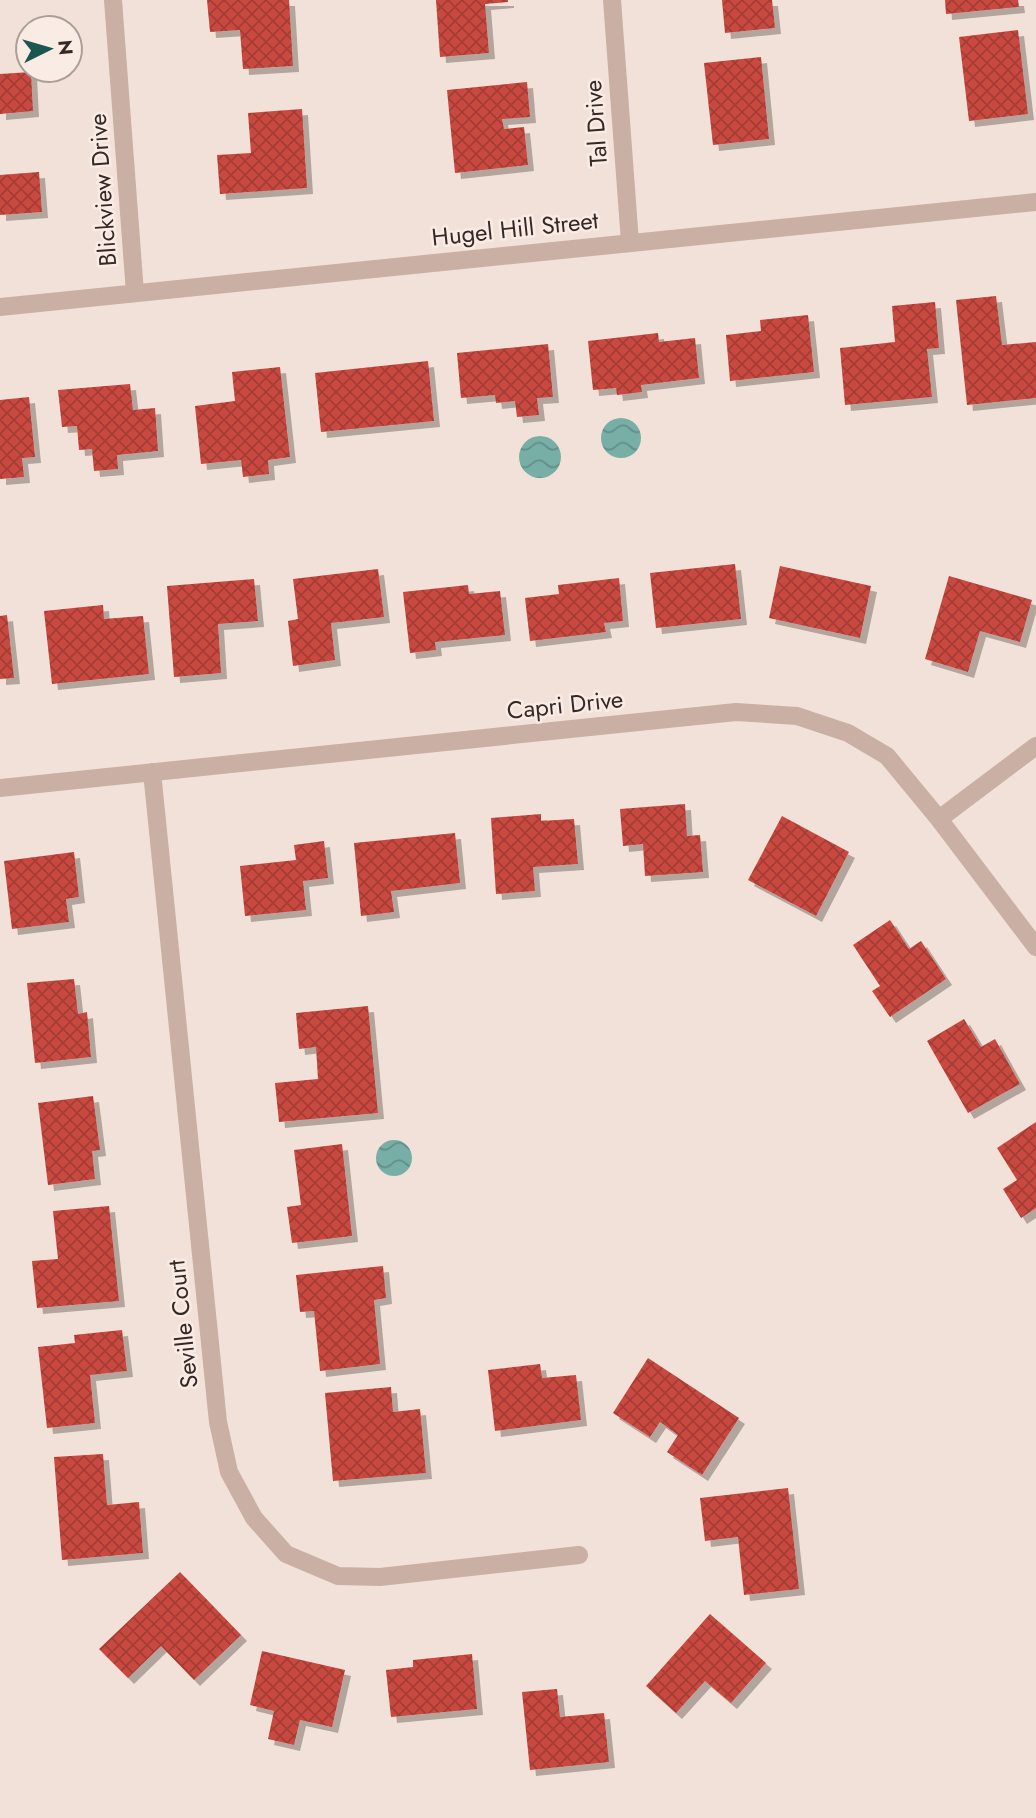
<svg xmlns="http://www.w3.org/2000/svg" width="1036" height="1818" font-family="Jost,sans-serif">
<defs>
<pattern id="water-waves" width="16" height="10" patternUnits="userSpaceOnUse" patternTransform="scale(1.75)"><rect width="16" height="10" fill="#77afa7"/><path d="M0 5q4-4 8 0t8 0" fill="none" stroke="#628e88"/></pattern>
<pattern id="building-cross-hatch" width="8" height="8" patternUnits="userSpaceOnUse" patternTransform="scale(1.75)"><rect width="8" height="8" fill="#c9483f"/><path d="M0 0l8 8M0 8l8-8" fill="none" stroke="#a43c35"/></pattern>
<filter id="shadow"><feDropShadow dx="6" dy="6" stdDeviation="0" flood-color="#0004"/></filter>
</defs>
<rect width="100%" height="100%" fill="#f2e1d8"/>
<path fill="url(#water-waves)" d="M601 438a20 20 0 1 1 40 0a20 20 0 1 1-40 0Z
M519 457a21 21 0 1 1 42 0a21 21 0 1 1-42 0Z
M376 1158a18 18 0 1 1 36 0a18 18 0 1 1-36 0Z"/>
<path fill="url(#building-cross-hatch)" filter="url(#shadow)" d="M207 0H289L293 66 243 69 240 30 210 32Z
M436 0H508V2L485 4 489 53 440 57Z
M722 0H772L775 28 725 33Z
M945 0H1018L1019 7 946 14Z
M1018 30 1028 114 969 121 959 37Z
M761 57 769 139 713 145 704 63Z
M31 72 33 111 0 114V74Z
M527 82 530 117 502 119 504 129 524 127 528 165 455 173 447 90Z
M302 109 307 188 220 194 217 155 251 153 248 113Z
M39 172 42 212 0 215V175Z
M996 296 1002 345 1036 342V398L967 405 956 300Z
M935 302 939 348 927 349 932 397 845 405 840 348 895 342 892 306Z
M808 315 814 372 730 381 726 335 761 331 760 320Z
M658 333 659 342 695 338 699 378 641 385 642 392 617 395 616 388 593 390 588 341Z
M548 344 553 397 537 398 539 415 517 417 515 401 496 403 495 395 461 398 457 353Z
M428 361 434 421 321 432 315 373Z
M280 367 290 457 268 460 269 474 243 477 241 460 201 464 195 406 235 401 232 372Z
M130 384 133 410 155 408 158 451 117 455 118 469 94 471 92 449 79 450 77 426 62 427 58 390Z
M29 397 35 457 22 458 24 477 0 479V400Z
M735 564 741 619 656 628 650 573Z
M780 566 871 586 860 638 769 618Z
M378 569 384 617 331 623 335 660 293 666 288 621 298 619 293 579Z
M949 576 1032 600 1020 642 980 631 968 672 925 659Z
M619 578 623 621 604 623 606 632 530 641 525 598 559 594 558 585Z
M254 579 258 621 218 624 221 673 174 677 167 586Z
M468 585 469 594 500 591 505 635 435 642 436 650 410 653 403 592Z
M103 605 104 619 143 616 149 674 52 684 44 611Z
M7 615 14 678 0 679V616Z
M685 804 687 836 700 835 703 872 645 876 643 844 623 846 620 809Z
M541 814V821L574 819 578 864 533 867 535 891 496 894 491 818Z
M782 816 849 852 816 916 748 880Z
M455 833 460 883 391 891 394 912 361 916 354 843Z
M324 841 328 878 303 881 306 910 245 916 240 866 296 860 294 845Z
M74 852 79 897 66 899 69 922 12 929 4 861Z
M890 920 909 949 921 941 946 979 890 1017 872 991 880 986 853 945Z
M74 979 78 1014 87 1012 91 1057 35 1063 27 983Z
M368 1006 378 1113 279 1122 275 1083 318 1079 316 1047 299 1049 296 1013Z
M964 1019 981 1047 995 1039 1020 1084 968 1113 927 1041Z
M93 1096 100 1150 92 1151 95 1179 48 1185 38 1103Z
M1036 1122V1208L1021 1218 1003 1189 1017 1180 997 1148Z
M342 1144 352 1236 292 1243 287 1207 301 1205 294 1150Z
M109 1206 119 1301 37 1308 32 1261 58 1259 53 1211Z
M383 1266 386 1298 374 1300 380 1364 320 1371 314 1311 300 1312 296 1275Z
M122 1330 127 1371 90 1375 95 1423 47 1428 38 1347 75 1343 74 1335Z
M648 1358 739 1418 702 1475 667 1452 678 1435 660 1422 650 1437 613 1413Z
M540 1364 542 1378 576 1375 581 1420 495 1431 488 1370Z
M391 1387 393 1412 420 1409 426 1473 333 1481 325 1393Z
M103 1454 107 1505 139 1502 143 1553 62 1560 54 1457Z
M788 1488 799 1589 744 1595 738 1537 705 1541 700 1498Z
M180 1572 241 1635 194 1680 161 1646 128 1678 99 1649Z
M710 1614 766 1663 731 1703 705 1681 676 1713 646 1686Z
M262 1651 345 1670 332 1727 300 1720 294 1745 268 1739 274 1711 250 1705Z
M472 1654 477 1709 391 1717 386 1670 413 1667V1660Z
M557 1689 560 1717 604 1713 609 1762 530 1770 522 1692Z"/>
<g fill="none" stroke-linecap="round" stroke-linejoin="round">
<path stroke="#caafa4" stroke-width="18" d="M113 0 135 293
M612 0 630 242
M0 307 1036 202
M152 772 218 1422 229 1472 254 1518 286 1554 338 1576 380 1577 579 1555
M0 788 736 712 797 716 848 733 887 756 939 819 1036 947
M939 819 1036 746"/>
</g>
<g text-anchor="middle" stroke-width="5" stroke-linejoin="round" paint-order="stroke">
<g font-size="24" fill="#352826" stroke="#f9ece5">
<text transform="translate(596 123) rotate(-94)" y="8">Tal Drive</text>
<text transform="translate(103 190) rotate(-94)" y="8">Blickview Drive</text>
<text transform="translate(515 229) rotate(-6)" y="8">Hugel Hill Street</text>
<text transform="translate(565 705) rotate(-6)" y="8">Capri Drive</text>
<text transform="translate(183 1324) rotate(-96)" y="8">Seville Court</text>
</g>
</g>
<g transform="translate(49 49) rotate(85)"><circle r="33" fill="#f9ece5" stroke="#ab9e99" stroke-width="2"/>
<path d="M0-5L12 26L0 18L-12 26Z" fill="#1b5750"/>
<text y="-10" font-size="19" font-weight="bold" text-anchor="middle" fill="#352826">N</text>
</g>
</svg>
